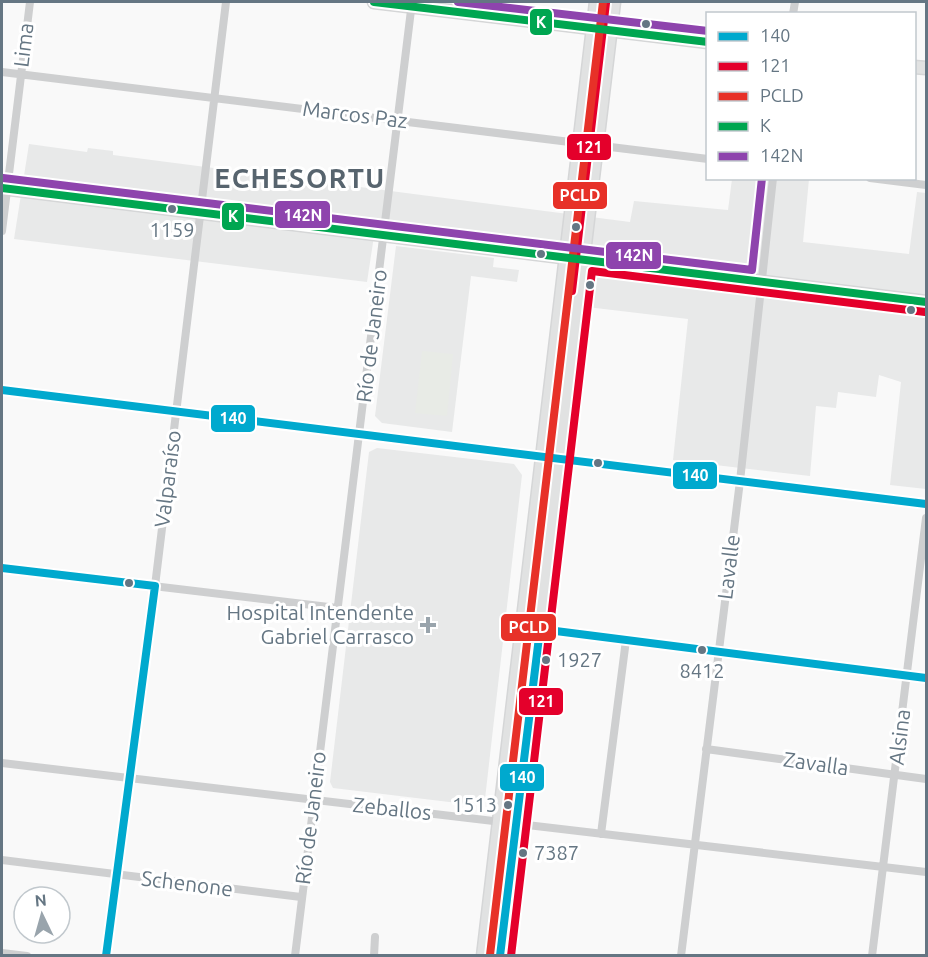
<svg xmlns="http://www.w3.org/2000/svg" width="928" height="957" font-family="Ubuntu,sans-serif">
<rect width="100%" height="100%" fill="#f9f9f9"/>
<path fill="#e8e9e9" d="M29 144 87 152 88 148 113 151V155L630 222 634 201 728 210 732 179H809L803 242 909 254 917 192 926 193V489L890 485 901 382 879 375 876 397 838 392 836 408 816 406 810 476 673 460 688 319 587 307 595 248 376 223 367 282 14 239Z
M396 246 494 258 493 267 519 270 517 282 471 276 452 432 382 423 375 416Z
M377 448 514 464 522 475 485 799 474 805 333 788 330 782 369 452Z"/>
<path fill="#e8ebe6" d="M422 351 453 354 447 416 415 413Z"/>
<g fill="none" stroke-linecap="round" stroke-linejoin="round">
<defs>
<path id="secondary" d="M374 2 708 42
M914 67 926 68
M2 188 926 302"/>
<path id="primary" d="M483 956 596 2
M500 956 614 2"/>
</defs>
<use href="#secondary" stroke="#d5d6d7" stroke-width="15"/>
<use href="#primary" stroke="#d5d6d7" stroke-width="15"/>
<path stroke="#cecfd0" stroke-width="8" d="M793 14 795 2
M504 17 506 2
M2 72 708 159
M870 178 926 185
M2 231 30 2
M2 390 926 504
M2 568 337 608
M523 626 926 678
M706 749 926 779
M2 763C310 799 618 836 926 872
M601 834 626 640
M2 860 301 897
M2 953 27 956
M106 956 155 586 226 2
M295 956 412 2
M374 956 375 937
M681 956 740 481 773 178
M872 956 926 518"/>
<use href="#secondary" stroke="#e1e2e2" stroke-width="12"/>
<use href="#primary" stroke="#e1e2e2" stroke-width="12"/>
<defs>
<path id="bus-1" d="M2 390 926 504
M2 568 155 586 106 956
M500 956 540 629 926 678"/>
<path id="bus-2" d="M572 291 606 3
M511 956 592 271 925 312"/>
<path id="bus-3" d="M490 955 603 2"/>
<path id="bus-4" d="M374 2 708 42
M2 188 926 302"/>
<path id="bus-5" d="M458 2 708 31
M3 178 752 270 762 178"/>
</defs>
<use href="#bus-1" stroke="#fff" stroke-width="12"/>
<use href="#bus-2" stroke="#fff" stroke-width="12"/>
<use href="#bus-3" stroke="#fff" stroke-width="12"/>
<use href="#bus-4" stroke="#fff" stroke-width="12"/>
<use href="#bus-5" stroke="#fff" stroke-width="12"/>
<use href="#bus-1" stroke="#00a9ce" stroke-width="8"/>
<use href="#bus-2" stroke="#e4002b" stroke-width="8"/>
<use href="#bus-3" stroke="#e73128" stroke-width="8"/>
<use href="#bus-4" stroke="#00a651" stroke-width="8"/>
<use href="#bus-5" stroke="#8e44ad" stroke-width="8"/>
</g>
<g fill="#657683" stroke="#fff" stroke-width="2">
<circle cx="646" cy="24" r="5"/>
<circle cx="172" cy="209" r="5"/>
<circle cx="576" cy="227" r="5"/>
<circle cx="541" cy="254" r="5"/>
<circle cx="590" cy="285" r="5"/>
<circle cx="911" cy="310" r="5"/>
<circle cx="598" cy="463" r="5"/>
<circle cx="129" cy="583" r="5"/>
<circle cx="702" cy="650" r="5"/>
<circle cx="546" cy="660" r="5"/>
<circle cx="508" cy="805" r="5"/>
<circle cx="523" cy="853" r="5"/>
</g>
<path fill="#99a4ac" stroke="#fff" stroke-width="2" d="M425 616h6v6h6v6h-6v6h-6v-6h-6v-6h6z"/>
<g text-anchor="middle" stroke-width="6" stroke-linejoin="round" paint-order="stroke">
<g font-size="20" fill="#657683" stroke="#fff">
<text x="172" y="237">1159</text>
<text x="557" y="667" text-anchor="start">1927</text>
<text x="702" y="678">8412</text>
<text x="497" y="812" text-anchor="end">1513</text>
<text x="534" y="860" text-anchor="start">7387</text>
</g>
<g font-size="21" fill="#657683" stroke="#fff">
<text transform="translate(24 45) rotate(-83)" y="7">Lima</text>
<text transform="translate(355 115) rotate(7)" y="7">Marcos Paz</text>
<text transform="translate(372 336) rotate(-83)" y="7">Río de Janeiro</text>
<text transform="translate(168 479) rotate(-83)" y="7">Valparaíso</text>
<text transform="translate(729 567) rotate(-83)" y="7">Lavalle</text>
<text transform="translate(900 737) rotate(-83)" y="7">Alsina</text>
<text transform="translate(816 764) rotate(8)" y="7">Zavalla</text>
<text transform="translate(392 809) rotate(6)" y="7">Zeballos</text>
<text transform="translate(311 818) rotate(-83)" y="7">Río de Janeiro</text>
<text transform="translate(187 884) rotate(7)" y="7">Schenone</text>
</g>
<g font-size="21" fill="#657683" stroke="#fff" text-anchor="end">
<text x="414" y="620">Hospital Intendente<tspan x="414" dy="24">Gabriel Carrasco</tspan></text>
</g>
<g font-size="27" font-weight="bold" letter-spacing="1.5" fill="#57646e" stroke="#fff">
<text x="300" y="188">ECHESORTU</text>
</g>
</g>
<g stroke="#fff" stroke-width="2">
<rect x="529" y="8" width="24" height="28" rx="6" fill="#00a651"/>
<rect x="566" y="133" width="46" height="28" rx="6" fill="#e4002b"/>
<rect x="552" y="181" width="56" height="29" rx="6" fill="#e73128"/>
<rect x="274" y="200" width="57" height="29" rx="6" fill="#8e44ad"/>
<rect x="221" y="202" width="24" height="29" rx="6" fill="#00a651"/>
<rect x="605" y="241" width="57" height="29" rx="6" fill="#8e44ad"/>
<rect x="210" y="404" width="46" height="29" rx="6" fill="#00a9ce"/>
<rect x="672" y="461" width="46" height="29" rx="6" fill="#00a9ce"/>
<rect x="500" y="613" width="57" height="29" rx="6" fill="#e73128"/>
<rect x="518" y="687" width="46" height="29" rx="6" fill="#e4002b"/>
<rect x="499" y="763" width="46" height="29" rx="6" fill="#00a9ce"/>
</g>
<g font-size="16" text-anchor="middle" font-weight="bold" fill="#fff">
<text x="541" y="28">K</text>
<text x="589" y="153">121</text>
<text x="580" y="201">PCLD</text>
<text x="303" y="221">142N</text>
<text x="233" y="222">K</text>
<text x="634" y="261">142N</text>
<text x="233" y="424">140</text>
<text x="695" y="481">140</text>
<text x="529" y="633">PCLD</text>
<text x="541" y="707">121</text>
<text x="522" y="783">140</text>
</g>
<rect width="928" height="957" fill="none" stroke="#657683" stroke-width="6"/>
<rect x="706" y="12" width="210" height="168" fill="#ffffff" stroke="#c1c8cd" stroke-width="1.5"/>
<rect x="718" y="32" width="30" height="9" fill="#00a9ce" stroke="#c1c8cd" stroke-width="1.5"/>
<text x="760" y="42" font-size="18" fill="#657683">140</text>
<rect x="718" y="62" width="30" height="9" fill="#e4002b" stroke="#c1c8cd" stroke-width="1.5"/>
<text x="760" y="72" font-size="18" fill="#657683">121</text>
<rect x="718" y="92" width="30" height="9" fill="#e73128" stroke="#c1c8cd" stroke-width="1.5"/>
<text x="760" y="102" font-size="18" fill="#657683">PCLD</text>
<rect x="718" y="122" width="30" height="9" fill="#00a651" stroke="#c1c8cd" stroke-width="1.5"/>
<text x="760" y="132" font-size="18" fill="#657683">K</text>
<rect x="718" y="152" width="30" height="9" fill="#8e44ad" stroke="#c1c8cd" stroke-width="1.5"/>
<text x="760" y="162" font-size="18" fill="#657683">142N</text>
<g transform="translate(42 915) rotate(355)"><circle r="28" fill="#ffffff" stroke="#c1c8cd" stroke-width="1.5"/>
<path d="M0-4.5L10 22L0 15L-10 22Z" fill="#99a4ac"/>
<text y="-9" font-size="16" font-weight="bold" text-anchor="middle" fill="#657683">N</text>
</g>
</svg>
